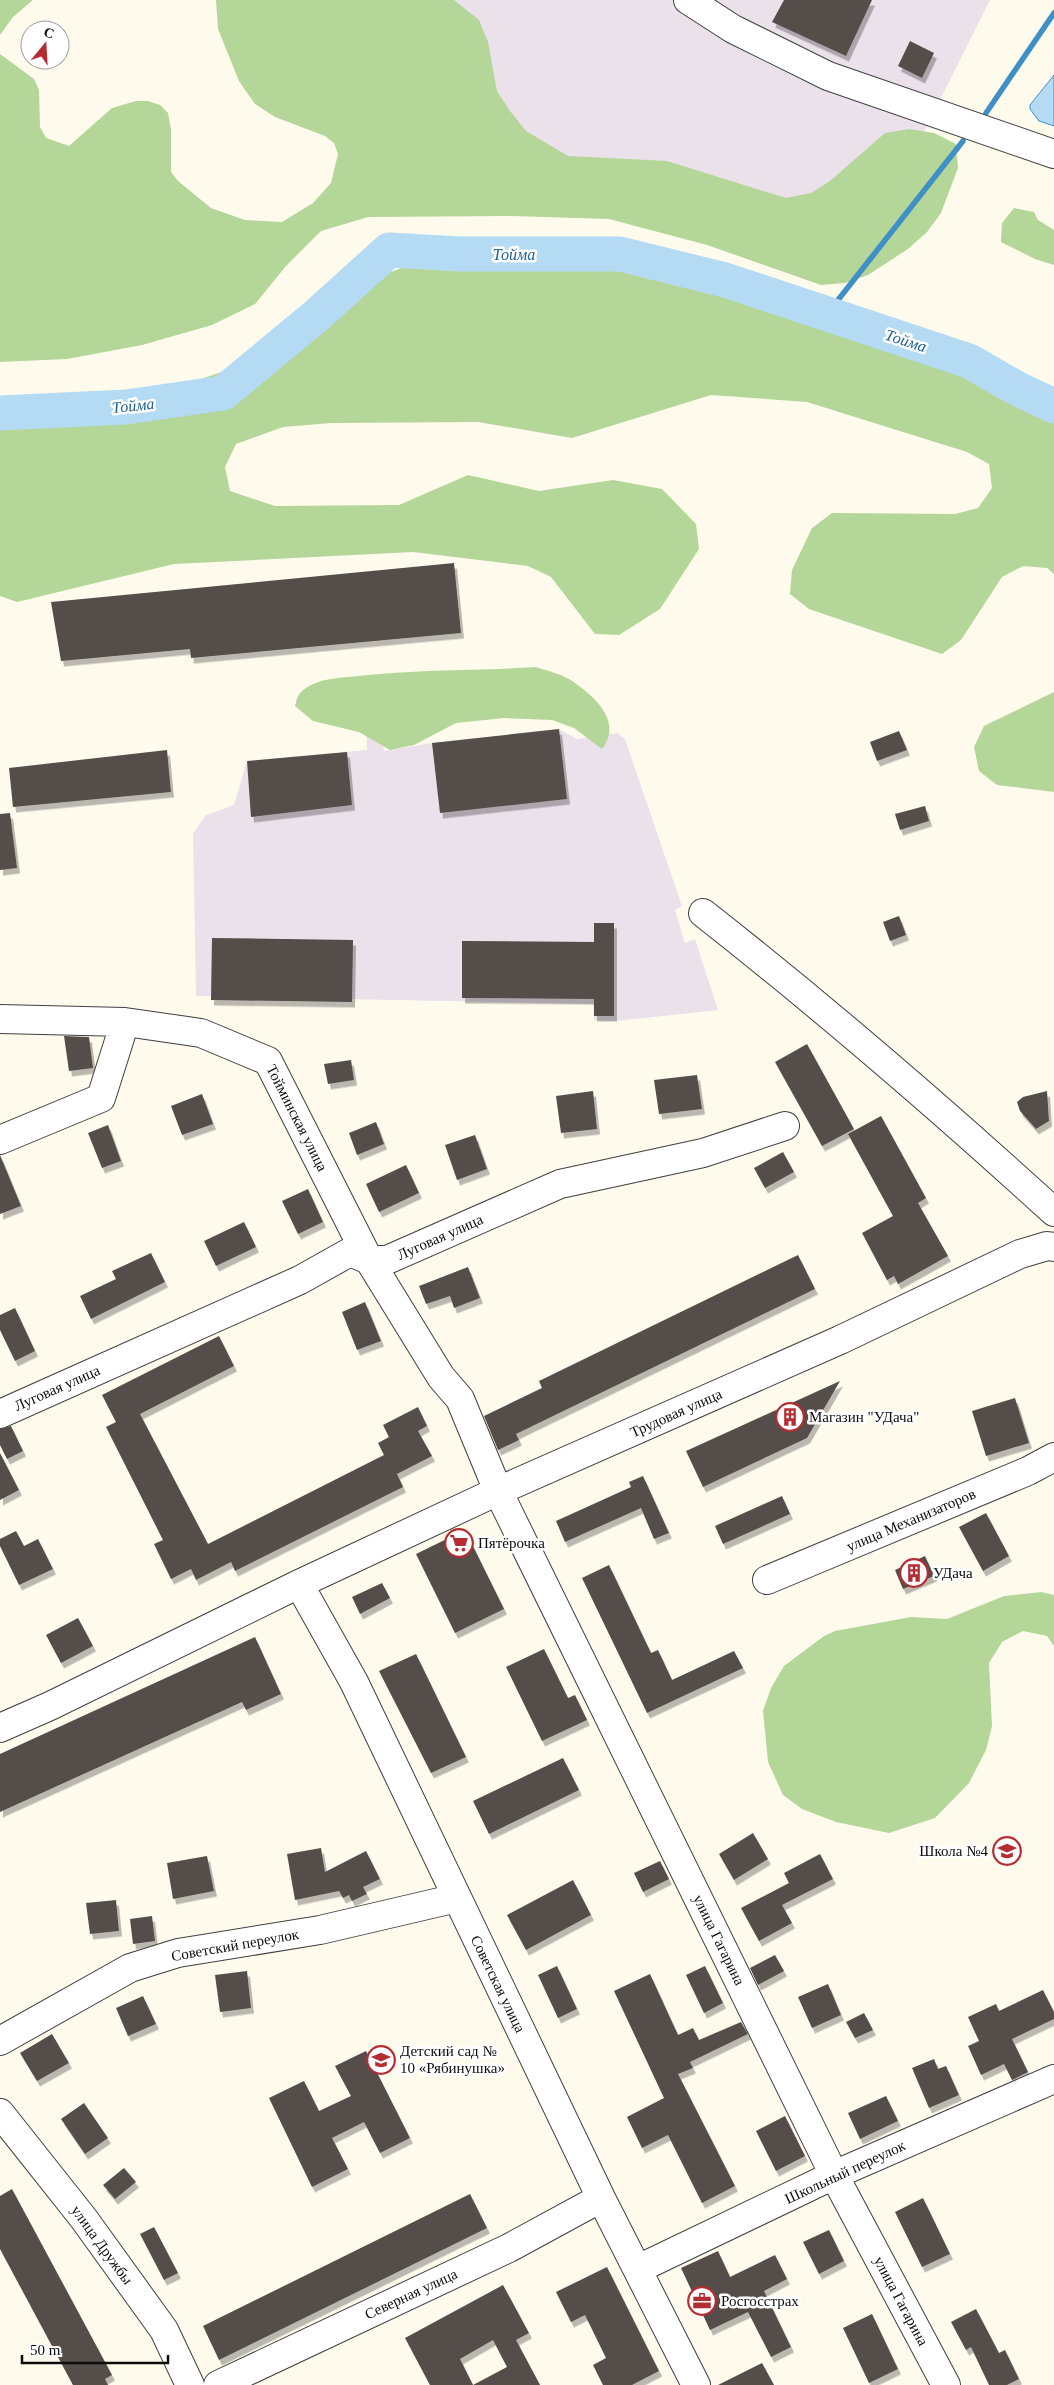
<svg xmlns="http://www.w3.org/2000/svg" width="1054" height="2385" font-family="Georgia,serif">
<defs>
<filter id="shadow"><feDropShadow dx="3" dy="5.5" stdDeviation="0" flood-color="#0004"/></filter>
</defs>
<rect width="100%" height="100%" fill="#fefbed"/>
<path fill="#eae1eb" d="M243 0H990L868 244 560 185Z
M366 729H380L384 751 432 743 559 729 577 739 617 733 625 739 682 906 675 910 685 943 695 939 718 1010 616 1021 594 1020 593 1004 196 996 193 834 206 815 234 805 247 761 367 750Z"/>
<path fill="#b4d698" d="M0 0H33L13 17 0 35Z
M216 0H454L479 20 488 42 497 91 510 111 526 131 568 156 667 161 786 198 811 193 830 181 885 133 909 129 934 133 956 144 958 168 941 213 927 232 908 249 868 275 845 283 821 285 707 245 609 219 512 216 368 217 321 231 286 266 255 304 212 325 142 345 67 359 0 362V54L34 79 39 90 40 127 46 138 69 146 112 108 136 101H148L160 105 168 113 171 130V172L178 181 211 208 245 220 282 222 313 203 331 183 338 154 334 143 325 136 275 117 255 104 239 81 218 29Z
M1014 208 1034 212 1038 220 1054 230V265L1035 259 1001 242 1002 223Z
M606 263 924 346 1016 388 1054 415V574L1047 568 1023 566 1002 577 961 640 942 654 809 609 790 594 792 570 812 528 832 513 955 514 978 508 992 488 989 464 967 452 807 402 711 395 572 438 478 422 331 423 283 427 236 444 225 467 230 491 275 506 399 505 468 475 539 491 613 480 662 489 696 524 699 549 660 609 619 635 595 634 551 577 528 566 413 552 174 564 17 602 0 596V402L161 393 314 340 361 284 406 266Z
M536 667C548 671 562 674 572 681 595 697 623 721 602 749L574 728 552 720 504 718 456 723 414 745 390 750 359 732 313 721 295 706C297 698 298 693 306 688 320 678 341 678 358 676 417 669 477 671 536 667Z
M1054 692V792L997 785 979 771 974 747 984 726Z
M1041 1592 1054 1595V1646L1047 1636 1023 1631 1002 1642 989 1663 992 1726 986 1750 969 1783 935 1818 889 1833 836 1822 802 1809 783 1795 768 1762 763 1711 771 1688 784 1666 824 1636 835 1631 911 1617 947 1619 1004 1596Z"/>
<path fill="#b4dbf3" stroke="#3f90c6" d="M1054 75V126L1039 121 1030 109V105Z"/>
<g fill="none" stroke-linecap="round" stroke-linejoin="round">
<path stroke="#3f90c6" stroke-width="5.5" d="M986 113 1054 13
M827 314 963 141"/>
<path stroke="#b4dbf3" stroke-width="35" d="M0 413 126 407 223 393 316 316 389 250 460 254H620L725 280 969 361 1016 388 1054 406"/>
</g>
<path fill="#544e49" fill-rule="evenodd" filter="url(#shadow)" d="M784 0H872L846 56 772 22Z
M910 41 934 53 922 78 898 66Z
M454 563 461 633 191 658 190 649 61 661 51 602Z
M559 729 567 799 440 813 432 743Z
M899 731 907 750 877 761 870 742Z
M167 750 171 792 13 807 9 768Z
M347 752 352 805 251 817 247 761Z
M925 806 929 821 900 830 895 814Z
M10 813 17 868 0 870V814Z
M899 916 906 935 890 941 883 922Z
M594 923H614V1016H594V999L462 998V941L594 942Z
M212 938 353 940 352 1002 211 1000Z
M64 1036 89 1037 93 1068 69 1071Z
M807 1044 854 1129 822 1146 775 1062Z
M351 1060 354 1080 328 1084 324 1064Z
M697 1075 702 1109 659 1114 654 1080Z
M593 1091 597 1129 561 1133 556 1096Z
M1047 1091 1049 1121 1036 1129 1020 1111 1017 1102 1023 1097Z
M202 1094 213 1124 182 1135 171 1106Z
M881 1116 926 1198 918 1203 948 1256 898 1284 894 1276 887 1280 862 1233 893 1216 848 1134Z
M376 1122 384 1144 357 1155 349 1133Z
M108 1125 121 1161 102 1168 88 1133Z
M475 1135 487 1169 457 1180 445 1145Z
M783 1152 794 1172 765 1188 754 1168Z
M0 1155 21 1206 0 1214Z
M406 1165 419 1193 379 1212 366 1184Z
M308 1189 323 1222 298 1234 282 1201Z
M244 1222 256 1247 216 1266 204 1241Z
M151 1253 165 1282 91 1319 80 1296 116 1279 112 1271Z
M798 1255 815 1289 516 1434 519 1440 498 1450 484 1416 542 1388 539 1381Z
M468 1267 480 1298 454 1308 450 1296 426 1304 419 1286Z
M365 1302 381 1341 357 1350 342 1312Z
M15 1308 35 1351 15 1361 0 1330V1315Z
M219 1336 234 1366 140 1414 208 1544 384 1455 378 1443 389 1437 383 1425 418 1407 427 1426 418 1431 432 1456 397 1474 403 1487 235 1571 231 1562 196 1580 191 1569 171 1579 154 1544 163 1540 106 1427 116 1422 102 1395Z
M840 1381 807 1438 703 1487 686 1451Z
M1015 1398 1029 1443 986 1456 972 1411Z
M11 1426 23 1451 7 1459 0 1445V1429Z
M0 1453 19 1490 0 1500Z
M643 1476 669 1533 654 1539 641 1508 565 1542 556 1521 631 1487 629 1482Z
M782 1496 790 1514 723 1544 715 1526Z
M986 1513 1009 1556 983 1571 959 1527Z
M465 1530 504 1609 455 1633 416 1554Z
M16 1531 24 1546 38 1539 53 1569 19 1585 0 1546V1539Z
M925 1556 934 1576 903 1589 895 1570Z
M609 1565 651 1653 658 1650 672 1680 734 1651 743 1668 647 1713 582 1578Z
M382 1583 390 1598 360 1614 352 1597Z
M78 1618 93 1646 61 1663 46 1635Z
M255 1637 281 1694 246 1710 242 1702 0 1812V1754Z
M544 1649 568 1698 575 1695 587 1720 542 1741 506 1667Z
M416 1654 466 1757 431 1773 379 1671Z
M563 1758 579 1790 489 1834 473 1801Z
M753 1833 768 1859 734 1880 719 1854Z
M321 1848 325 1872 366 1851 380 1879 363 1887 367 1894 352 1901 349 1895 343 1898 339 1891 295 1900 287 1854Z
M820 1854 833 1879 782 1905 792 1923 759 1941 741 1908 789 1883 784 1873Z
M207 1856 214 1891 173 1899 167 1863Z
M660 1861 669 1879 643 1892 634 1873Z
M573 1880 591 1915 526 1950 507 1915Z
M116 1900 119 1931 90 1934 86 1903Z
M152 1916 155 1941 133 1944 130 1919Z
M775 1955 784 1971 758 1985 750 1968Z
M557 1966 577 2009 558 2018 538 1975Z
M705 1966 723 2003 704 2013 686 1975Z
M247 1971 251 2008 220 2012 215 1975Z
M650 1974 678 2035 693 2028 699 2040 741 2022 748 2034 690 2062 693 2068 678 2074 735 2186 702 2203 668 2135 642 2148 627 2117 664 2098 614 1991Z
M828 1984 841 2015 812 2028 798 1997Z
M1043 1990 1054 2012V2019L1012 2039 1028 2072 1012 2080 1004 2064 981 2075 968 2046 979 2041 968 2017 996 2004 999 2011Z
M143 1996 156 2024 128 2036 116 2008Z
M864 2013 873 2030 855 2038 846 2022Z
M52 2034 69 2063 37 2081 20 2053Z
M366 2051 410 2138 380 2153 364 2122 332 2138 348 2169 312 2187 269 2098 304 2081 319 2111 351 2096 335 2066Z
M934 2059 938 2069 946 2066 959 2095 929 2108 912 2068Z
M886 2096 898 2121 860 2139 848 2113Z
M84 2103 108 2138 85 2154 61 2119Z
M785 2116 805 2156 776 2171 756 2131Z
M124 2168 136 2182 115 2199 103 2185Z
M12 2189 112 2375 105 2379 108 2385H73L0 2249V2196Z
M470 2194 487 2228 219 2360 203 2326Z
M923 2198 950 2254 922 2267 895 2212Z
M154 2227 178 2273 164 2280 140 2234Z
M829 2230 844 2261 819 2274 803 2242Z
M718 2251 730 2277 775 2255 787 2279 764 2291 791 2347 771 2357 748 2312 710 2330 681 2268Z
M607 2267 659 2371 632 2385H603L593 2365 606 2358 585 2315 571 2322 556 2292Z
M503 2285 529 2333 516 2340 540 2385H430L405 2338ZM493 2340 507 2367 473 2385 460 2359Z
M976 2309 999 2353 1005 2350 1019 2379 1007 2385H989L971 2347 966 2350 951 2322Z
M872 2314 898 2369 869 2383 843 2328Z
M762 2363 774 2385H718Z"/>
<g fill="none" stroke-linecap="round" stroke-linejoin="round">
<defs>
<path id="minor" d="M688 0 733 29 828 76 1054 154
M703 913C824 1008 940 1108 1054 1212
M0 1019 125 1022 201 1033 268 1061 369 1260 441 1377 460 1399 498 1491 834 2175 946 2385
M0 1140 101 1098 125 1022
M0 1414 300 1280 350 1252 369 1260H387L560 1184 703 1153 785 1126
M767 1580 1028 1471 1054 1457
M299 1584 354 1682 601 2198 696 2385
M0 1728 50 1706 299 1584 498 1491 840 1340 1020 1254 1047 1246 1054 1247
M0 2041 130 1968 178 1953 320 1930 457 1898
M0 2113 84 2219 164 2330 190 2385
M638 2269 834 2175 1054 2079
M218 2385 509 2248 601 2198"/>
</defs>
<use href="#minor" stroke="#3f3f3f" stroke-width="30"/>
<use href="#minor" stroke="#fff" stroke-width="28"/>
</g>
<defs>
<symbol id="building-ring" viewBox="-11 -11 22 22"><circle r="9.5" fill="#fff" stroke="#b52c32" stroke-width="1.5"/><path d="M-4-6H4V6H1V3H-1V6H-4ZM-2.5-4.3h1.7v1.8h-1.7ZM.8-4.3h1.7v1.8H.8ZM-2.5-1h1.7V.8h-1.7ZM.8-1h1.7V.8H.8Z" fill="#b52c32"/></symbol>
<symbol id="supermarket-ring" viewBox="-11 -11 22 22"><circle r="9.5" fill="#fff" stroke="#b52c32" stroke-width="1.5"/><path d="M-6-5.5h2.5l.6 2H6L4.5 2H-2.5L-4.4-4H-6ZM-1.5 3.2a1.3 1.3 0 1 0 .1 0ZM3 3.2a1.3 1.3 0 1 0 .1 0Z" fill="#b52c32"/></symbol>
<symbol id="school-ring" viewBox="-11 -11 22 22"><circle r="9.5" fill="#fff" stroke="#b52c32" stroke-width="1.5"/><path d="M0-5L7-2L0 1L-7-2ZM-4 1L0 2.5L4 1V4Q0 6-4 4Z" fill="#b52c32"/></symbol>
<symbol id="office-ring" viewBox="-11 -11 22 22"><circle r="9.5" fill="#fff" stroke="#b52c32" stroke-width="1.5"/><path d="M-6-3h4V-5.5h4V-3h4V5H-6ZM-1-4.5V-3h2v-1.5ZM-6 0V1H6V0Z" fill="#b52c32"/></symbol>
</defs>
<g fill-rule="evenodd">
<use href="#building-ring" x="774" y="1401" width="32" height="32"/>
<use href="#supermarket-ring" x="443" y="1527" width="32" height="32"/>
<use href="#building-ring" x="898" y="1557" width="32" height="32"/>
<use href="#school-ring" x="991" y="1835" width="32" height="32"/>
<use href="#school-ring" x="365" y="2044" width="32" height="32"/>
<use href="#office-ring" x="686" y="2285" width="32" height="32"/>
</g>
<g text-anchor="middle" stroke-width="5" stroke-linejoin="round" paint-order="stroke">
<g font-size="15" fill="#0c0c0c" stroke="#fff">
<text transform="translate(297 1118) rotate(63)" y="5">Тойминская улица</text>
<text transform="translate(440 1237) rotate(-24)" y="5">Луговая улица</text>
<text transform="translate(57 1388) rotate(-24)" y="5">Луговая улица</text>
<text transform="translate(676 1413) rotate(-24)" y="5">Трудовая улица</text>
<text transform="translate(911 1520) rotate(-23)" y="5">улица Механизаторов</text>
<text transform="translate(719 1940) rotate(64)" y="5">улица Гагарина</text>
<text transform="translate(235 1945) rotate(-10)" y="5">Советский переулок</text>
<text transform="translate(498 1984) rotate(64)" y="5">Советская улица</text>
<text transform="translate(845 2172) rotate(-25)" y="5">Школьный переулок</text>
<text transform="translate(102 2245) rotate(54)" y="5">улица Дружбы</text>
<text transform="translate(411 2294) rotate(-25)" y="5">Северная улица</text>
<text transform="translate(901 2301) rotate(62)" y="5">улица Гагарина</text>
</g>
<g font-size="15" fill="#0c0c0c" stroke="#fff" text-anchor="start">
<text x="809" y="1422">Магазин "УДача"</text>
<text x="478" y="1548">Пятёрочка</text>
<text x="933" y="1578">УДача</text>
<text x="988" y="1856" text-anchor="end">Школа №4</text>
<text x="400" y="2056">Детский сад №<tspan x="400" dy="17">10 «Рябинушка»</tspan></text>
<text x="721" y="2306">Росгосстрах</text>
</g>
<g font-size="16" font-style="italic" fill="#1c6298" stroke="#fff">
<text x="514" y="260">Тойма</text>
<text transform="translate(906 340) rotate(18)" y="6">Тойма</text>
<text transform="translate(133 405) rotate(-6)" y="6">Тойма</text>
</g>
</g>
<g transform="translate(45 45) rotate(18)"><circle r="24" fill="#ffffff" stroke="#9e9e9e"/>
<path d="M0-4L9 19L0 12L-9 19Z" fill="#b52c32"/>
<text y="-8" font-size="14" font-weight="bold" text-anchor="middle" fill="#0c0c0c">С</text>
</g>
<path d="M22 2355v8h146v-8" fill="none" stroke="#0c0c0c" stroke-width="2.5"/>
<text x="30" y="2355" font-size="15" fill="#0c0c0c" stroke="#ffffff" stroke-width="4" paint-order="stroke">50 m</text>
</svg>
